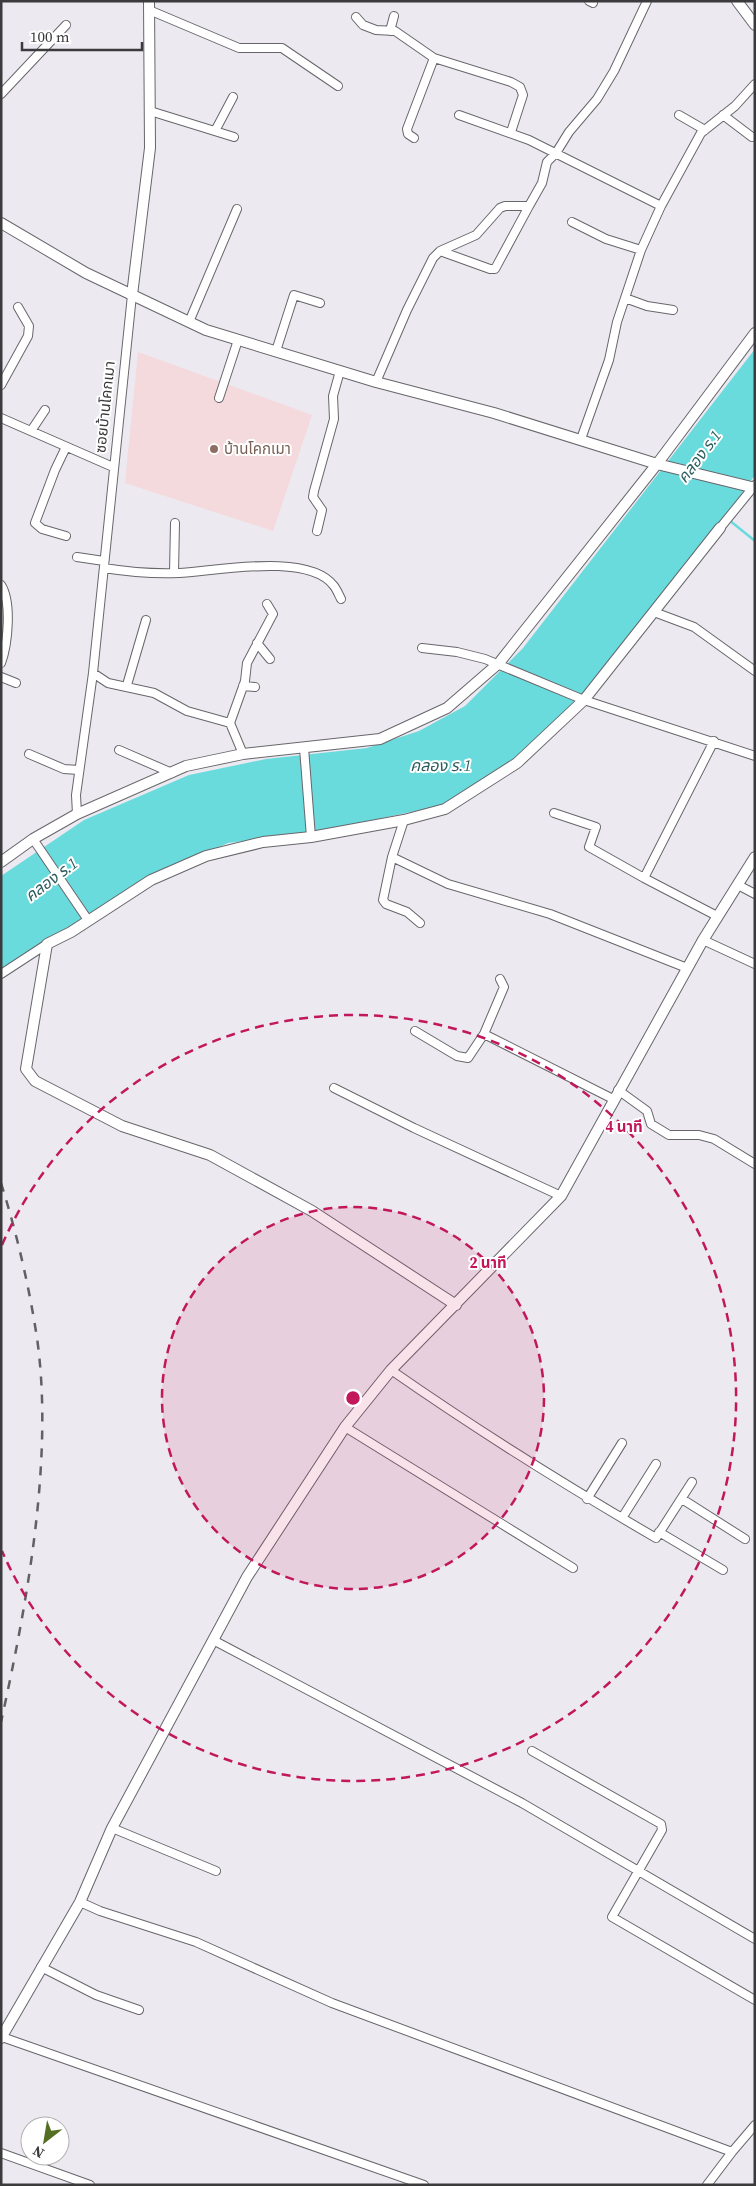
<svg xmlns="http://www.w3.org/2000/svg" width="756" height="2186" font-family="'Source Serif 4','Noto Sans Thai',serif">
<rect width="100%" height="100%" fill="#ece9f0"/>
<path fill="#f4d9dd" d="M138 352 312 415 273 531 125 483Z"/>
<path fill="#69dbdd" d="M755 349V475L725 517 585 693 514 762 444 805 316 832 228 843 141 882 1 976V876L84 820 189 775 266 759 367 748 419 731 465 706 523 648Z"/>
<g fill="none" stroke-linecap="round" stroke-linejoin="round">
<path stroke="#69dbdd" stroke-width="2.5" d="M729 520 755 541"/>
<defs>
<path id="minor" d="M589 1 593 3
M149 10 239 48H282L338 86
M356 17 363 25 376 30 395 31 434 58 511 82 520 87 523 95 511 132
M390 31 394 16
M1 94 66 25
M150 111 234 137
M459 115 529 140 661 206
M679 115 705 130
M723 115 752 137
M215 131 233 97
M414 138 408 134 407 129 434 58
M572 222 606 239 641 250
M440 251 490 269H495L529 206
M625 298 647 306 673 310
M189 322 237 209
M276 351 294 295 320 303
M376 382 407 310 433 258 440 251 476 235 500 208 505 206H529L542 183 547 162 556 153 569 132 597 99 614 71 647 1
M1 385 28 336 29 326 18 307
M219 398 238 340
M1 418 113 467
M31 431 45 410
M581 439 609 360 617 322 641 250 661 206 701 133 735 106 755 84
M720 528 755 485
M317 531 322 510 313 497 314 491 334 419 333 396 340 371
M66 536 42 529 35 523 55 470 66 447
M77 557 104 561
M104 568C129 572 154 574 179 573 216 571 309 552 334 586 337 590 339 595 341 599
M174 573 175 523
M1 585C12 602 8 644 1 663
M654 612 694 627 755 671
M257 643 270 659
M422 648 457 652 485 659 584 700 755 756
M93 673 108 683 154 693 187 711 230 723 243 754
M1 677 16 683
M127 685 146 620
M243 686 255 687
M230 723 245 681 247 663 273 614 267 604
M304 748 311 837
M119 750 172 773
M29 754 64 769 79 770
M554 813 596 827 589 847 644 878 717 916
M77 814 76 795 93 673 132 295
M404 820 392 857 448 884 550 914 687 968
M33 839 88 920
M392 857 383 900 386 904 407 912 420 923
M644 878 714 741
M738 885 755 894
M703 940 755 964
M1 974 47 944
M415 1031 457 1056 468 1058 484 1034 504 987 500 979
M484 1034 613 1099
M334 1088 414 1128 561 1196
M618 1090 647 1111 651 1124 669 1135H699L714 1139 755 1164
M391 1370C477 1430 565 1485 656 1538L692 1482
M345 1427 573 1568
M587 1499 622 1443
M682 1499 745 1539
M622 1518 656 1464
M659 1532 723 1570
M213 1640 522 1803 755 1939
M532 1751 661 1824 662 1830 612 1917 755 2000
M112 1828 216 1871
M80 1902 100 1911 196 1942 332 2003 732 2152 707 2185
M41 1967 96 1995 139 2010
M2 2037 424 2185
M732 2152 755 2125
M1 2153 90 2185"/>
<path id="tertiary" d="M737 1 755 25
M1 223 86 273 206 330 376 382 494 413 657 464 755 488
M132 295 150 148 149 1
M1 862 33 839 77 814 186 766 243 754 380 739 447 708 499 663 657 464 755 333
M456 1305 312 1211 210 1155 122 1126 35 1081 26 1069 47 944 71 932 151 880 206 856 263 842 311 837 404 820 445 809 517 763 584 700 720 528
M1 2038 80 1902 112 1828 247 1577 345 1427 391 1370 561 1196 703 940 755 857"/>
</defs>
<use href="#minor" stroke="#68666b" stroke-width="10"/>
<use href="#tertiary" stroke="#68666b" stroke-width="12"/>
<use href="#minor" stroke="#fff" stroke-width="8"/>
<use href="#tertiary" stroke="#fff" stroke-width="10"/>
<path stroke="#616063" stroke-width="2.5" stroke-dasharray="9 9" stroke-linecap="butt" d="M1 1183C17 1234 29 1286 37 1338 54 1458 27 1604 1 1722"/>
</g>
<circle cx="353" cy="1398" r="191" fill="#c2185b" fill-opacity=".12"/>
<g fill="none" stroke="#c2185b" stroke-width="2.5" stroke-dasharray="9 6">
<circle cx="353" cy="1398" r="191"/>
<path d="M2 1245A383 383 0 1 1 2 1551"/>
</g>
<circle fill="#8d6e63" stroke="#fff" stroke-width="2" cx="214" cy="449" r="5"/>
<g text-anchor="middle" stroke-width="4" stroke-linejoin="round" paint-order="stroke">
<g font-size="15" fill="#3b3a3c" stroke="#fff">
<text transform="translate(105 407) rotate(-84)" y="5">ซอยบ้านโคกเมา</text>
</g>
<g font-size="15" fill="#785e54" stroke="#fff" text-anchor="start">
<text x="224" y="454">บ้านโคกเมา</text>
</g>
<g font-size="16" font-style="italic" fill="#2a5c5d" stroke="#fff">
<text transform="translate(699 456) rotate(-53)" y="6">คลอง ร.1</text>
<text x="441" y="771">คลอง ร.1</text>
<text transform="translate(51 879) rotate(-37)" y="6">คลอง ร.1</text>
</g>
</g>
<circle cx="353" cy="1398" r="8" fill="#c2185b" stroke="#fff" stroke-width="2.5"/>
<g font-size="15" text-anchor="middle" font-weight="bold" fill="#c2185b" stroke="#fff" stroke-width="4" stroke-linejoin="round" paint-order="stroke">
<text x="624" y="1132">4 นาที</text>
<text x="488" y="1268">2 นาที</text>
</g>
<rect width="756" height="2186" fill="none" stroke="#3b3a3c" stroke-width="5"/>
<g transform="translate(45 2141) rotate(211)"><circle r="24" fill="#ffffff" stroke="#b1b0b1"/>
<path d="M0-4L9 19L0 12L-9 19Z" fill="#556f22"/>
<text y="-8" font-size="14" font-weight="bold" text-anchor="middle" fill="#3b3a3c">N</text>
</g>
<path d="M22 42v8h120v-8" fill="none" stroke="#3b3a3c" stroke-width="2.5"/>
<text x="30" y="42" font-size="15" fill="#3b3a3c" stroke="#ffffff" stroke-width="4" paint-order="stroke">100 m</text>
</svg>
